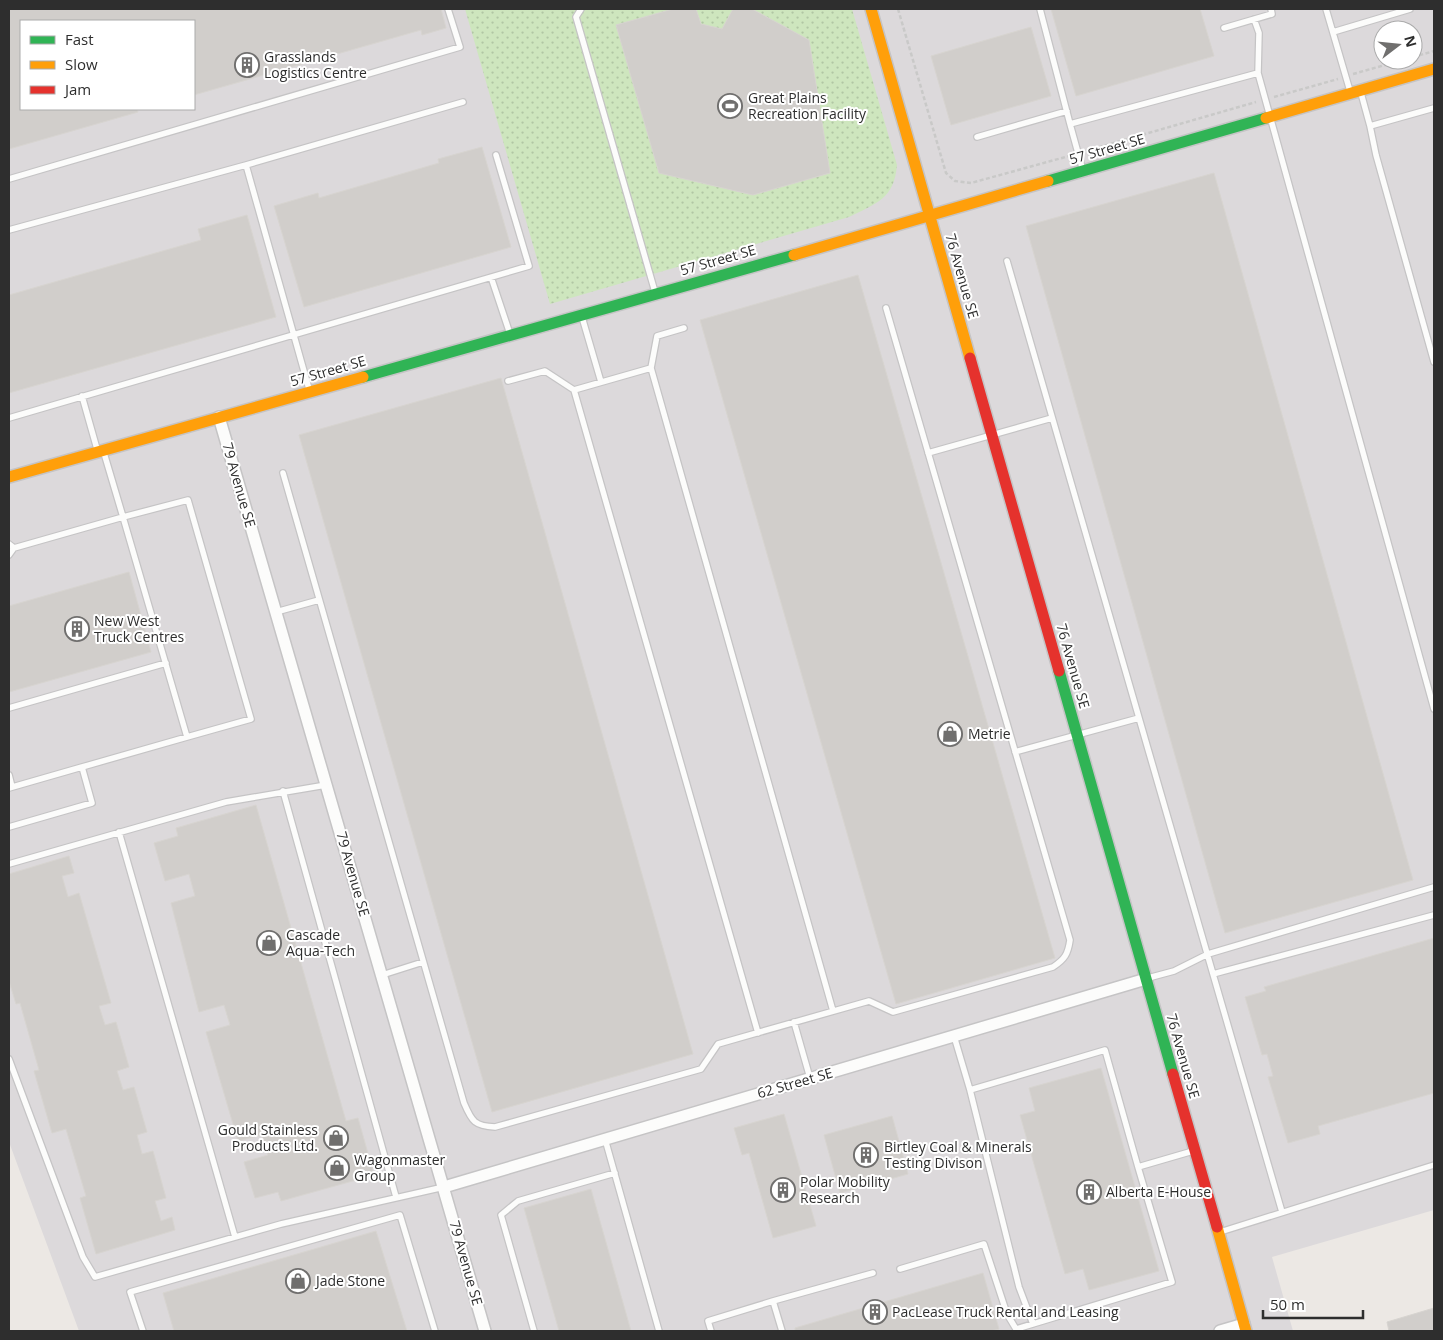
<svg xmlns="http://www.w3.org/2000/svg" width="1443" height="1340" font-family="'Open Sans',sans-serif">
<defs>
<pattern id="park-dots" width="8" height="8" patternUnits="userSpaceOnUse" patternTransform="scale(1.25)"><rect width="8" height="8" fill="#cee6be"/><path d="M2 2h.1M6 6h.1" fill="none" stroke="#b1c6a4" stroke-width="1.8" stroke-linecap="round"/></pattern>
</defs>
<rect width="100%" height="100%" fill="#ece8e4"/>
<path fill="#dcd9db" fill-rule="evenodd" d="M9 9H1434V1210L1272 1257 1293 1331H79L9 1142ZM21 21H194V109H21ZM1383 30H1413V60H1383Z"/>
<path fill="url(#park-dots)" d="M465 9H852L897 165C894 199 877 203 849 217L550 304Z"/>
<path fill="#d1cecb" stroke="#d7d4d0" d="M9 9H441L446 28 422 35 421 30 194 95V21H21V109H137L138 112 9 149Z
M673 9H696L701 24 722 29 733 9H752L809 40 830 173 753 195 659 173 616 25Z
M1051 9H1200L1214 56 1076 96Z
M1031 27 1051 96 951 125 931 56Z
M482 147 511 247 304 307 274 206 318 193 319 198 439 163 438 159Z
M1214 173 1413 880 1225 933 1026 226Z
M247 215 276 317 9 393V295L201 240 198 229Z
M858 275 1055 958 896 1004 700 320Z
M501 378 693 1054 492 1112 299 435Z
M129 572 151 652 9 692V606Z
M256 805 346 1121 358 1118 374 1175 281 1201 278 1192 255 1198 244 1162 268 1155 262 1135 238 1141 206 1032 230 1025 224 1005 199 1012 171 903 195 896 189 874 165 881 154 843 178 836 176 828Z
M69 856 74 873 62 876 68 897 79 893 111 1003 99 1006 105 1025 116 1022 129 1067 117 1071 123 1090 134 1087 147 1132 137 1135 142 1154 153 1151 166 1198 155 1201 161 1221 172 1217 175 1230 96 1254 80 1198 86 1196 66 1129 52 1133 34 1071 39 1070 20 1003 16 1004 9 981V874Z
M1434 938V1093L1318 1126 1320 1134 1288 1143 1268 1077 1273 1076 1267 1054 1262 1055 1245 997 1266 991 1264 987Z
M1101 1068 1159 1271 1089 1290 1083 1269 1065 1274 1020 1115 1035 1111 1029 1088Z
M784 1114 816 1226 773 1238 749 1153 742 1155 734 1128Z
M892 1116 908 1174 840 1193 824 1135Z
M591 1189 631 1331H559L524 1208Z
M376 1231 407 1331H174L163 1293Z
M983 1273 999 1329 990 1331H795V1328Z
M1434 1308V1331H1389L1387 1322Z"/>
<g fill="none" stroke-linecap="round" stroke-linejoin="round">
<defs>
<path id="lane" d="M581 9 576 17 655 292
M1040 9 1070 124
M1326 9 1350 91
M1254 19 1259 33 1258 73
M1224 28 1272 14 1271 9
M1333 32 1410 9
M1361 93 1370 126
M1434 108 1370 126 1376 155 1434 362
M977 137 1067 111
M246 165 309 389
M1083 171 1070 124 1258 73 1434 709
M9 179 460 47 448 9
M9 230 246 165 463 102
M1007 261 1213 974
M491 277 510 334
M582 317 601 382
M651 368 657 336 684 328
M508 381 545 371 574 390
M82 396 97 449
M9 418 529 266 496 155
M928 453 1052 418
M283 473 464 1103C472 1122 475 1126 495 1127L701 1069 718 1044 869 1001 893 1012 1053 967C1065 959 1068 954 1070 940L886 308
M188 500 251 719 187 737 123 517Z
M9 544 14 548 9 555
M14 548 123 517 104 453
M276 612 319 600
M9 708 166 663
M1015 752 1139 718
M82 767 187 737
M9 775 12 787
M9 788 82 767 92 803 9 827
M283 791 396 1197
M119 832 235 1237
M9 864 226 802 326 785
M382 975 423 962
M1148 978 1174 971 1208 954 1434 887
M794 1022 810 1078
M758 1033 574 390 651 368 833 1011
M954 1036 970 1090 1105 1050 1138 1167
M9 1059 83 1257 95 1277 281 1224 444 1187
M970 1090 1019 1287 1033 1324
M605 1139 659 1331
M1282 1212 1213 974 1434 915
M1220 1232 1434 1165
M900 1269 984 1244 1007 1314 1016 1329
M143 1331 130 1292 400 1215 435 1331
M534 1331 501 1215 518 1201 615 1173
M711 1331 708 1321 773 1301
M782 1331 773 1301 873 1273
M1017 1331 1016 1329 1172 1282 1138 1167 1193 1151"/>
<path id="street" d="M219 417 485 1331
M444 1187 1146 979
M1220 1331 1244 1324"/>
<path id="fast" d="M1048 181 1266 118
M363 377 794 255
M1059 671 1173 1074"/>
<path id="slow" d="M871 9 970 358
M1266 118 1434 69
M794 255 1048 181
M9 477 363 377
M1217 1227 1246 1331"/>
<path id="jam" d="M970 358 1059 671
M1173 1074 1217 1227"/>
</defs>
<use href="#lane" stroke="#c5c4c5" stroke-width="8"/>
<use href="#street" stroke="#c5c4c5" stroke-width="14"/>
<use href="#fast" stroke="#c5c4c5" stroke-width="14"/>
<use href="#slow" stroke="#c5c4c5" stroke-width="14"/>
<use href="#jam" stroke="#c5c4c5" stroke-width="14"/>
<path stroke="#c9c9c8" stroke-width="2.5" stroke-dasharray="4 2.5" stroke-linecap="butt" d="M898 9 946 173 955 181 971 183 1069 156
M1413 57 1434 51
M1353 74 1403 60
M1274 97 1338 79
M1086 151 1256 102"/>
<use href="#lane" stroke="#fcfcfb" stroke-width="5.5"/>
<use href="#street" stroke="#fcfcfb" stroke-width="11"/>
<use href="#fast" stroke="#30b455" stroke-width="11"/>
<use href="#slow" stroke="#ff9f0a" stroke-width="11"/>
<use href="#jam" stroke="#e5322d" stroke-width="11"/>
</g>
<defs>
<symbol id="building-ring" viewBox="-11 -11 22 22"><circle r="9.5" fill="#fff" stroke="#706f6e" stroke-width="1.5"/><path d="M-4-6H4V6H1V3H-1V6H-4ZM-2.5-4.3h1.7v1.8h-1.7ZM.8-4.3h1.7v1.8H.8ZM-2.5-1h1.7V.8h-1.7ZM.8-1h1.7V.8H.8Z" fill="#706f6e"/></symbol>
<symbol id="stadium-ring" viewBox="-11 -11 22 22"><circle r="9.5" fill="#fff" stroke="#706f6e" stroke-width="1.5"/><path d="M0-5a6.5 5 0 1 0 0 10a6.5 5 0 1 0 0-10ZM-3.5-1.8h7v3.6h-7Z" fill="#706f6e"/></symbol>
<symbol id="shop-ring" viewBox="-11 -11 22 22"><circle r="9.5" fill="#fff" stroke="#706f6e" stroke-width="1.5"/><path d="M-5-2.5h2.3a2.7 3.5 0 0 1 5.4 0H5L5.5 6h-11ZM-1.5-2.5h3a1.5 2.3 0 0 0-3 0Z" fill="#706f6e"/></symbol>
</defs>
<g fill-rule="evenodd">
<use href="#building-ring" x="233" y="51" width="28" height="28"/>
<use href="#stadium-ring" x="716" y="92" width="28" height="28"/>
<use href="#building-ring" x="63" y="615" width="28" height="28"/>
<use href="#shop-ring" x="936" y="720" width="28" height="28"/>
<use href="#shop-ring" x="255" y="929" width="28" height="28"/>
<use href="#shop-ring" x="322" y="1124" width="28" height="28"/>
<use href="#building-ring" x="852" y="1141" width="28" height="28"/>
<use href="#shop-ring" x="323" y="1154" width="28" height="28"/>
<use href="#building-ring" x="769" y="1176" width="28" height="28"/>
<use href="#building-ring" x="1075" y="1178" width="28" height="28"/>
<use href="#shop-ring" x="284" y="1267" width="28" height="28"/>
<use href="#building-ring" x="861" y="1298" width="28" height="28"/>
</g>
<g text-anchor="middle" stroke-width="4" stroke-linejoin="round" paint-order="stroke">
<g font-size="14" fill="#2e2e2e" stroke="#fff" text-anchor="start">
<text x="264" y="62">Grasslands<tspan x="264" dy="16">Logistics Centre</tspan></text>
<text x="748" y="103">Great Plains<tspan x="748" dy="16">Recreation Facility</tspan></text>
<text x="94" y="626">New West<tspan x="94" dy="16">Truck Centres</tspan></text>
<text x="968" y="739">Metrie</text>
<text x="286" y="940">Cascade<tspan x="286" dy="16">Aqua-Tech</tspan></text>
<text x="318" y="1135" text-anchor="end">Gould Stainless<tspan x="318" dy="16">Products Ltd.</tspan></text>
<text x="884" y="1152">Birtley Coal &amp; Minerals<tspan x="884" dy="16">Testing Divison</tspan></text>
<text x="354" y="1165">Wagonmaster<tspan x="354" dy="16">Group</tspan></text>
<text x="800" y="1187">Polar Mobility<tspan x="800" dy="16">Research</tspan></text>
<text x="1106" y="1197">Alberta E-House</text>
<text x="316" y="1286">Jade Stone</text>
<text x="892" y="1317">PacLease Truck Rental and Leasing</text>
</g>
<g font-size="14" fill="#2e2e2e" stroke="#fff">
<text transform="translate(1107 149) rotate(-16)" y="5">57 Street SE</text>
<text transform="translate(718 260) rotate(-16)" y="5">57 Street SE</text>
<text transform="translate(962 276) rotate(74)" y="5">76 Avenue SE</text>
<text transform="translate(328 371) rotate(-16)" y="5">57 Street SE</text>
<text transform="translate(239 485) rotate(74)" y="5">79 Avenue SE</text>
<text transform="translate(1073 666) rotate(74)" y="5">76 Avenue SE</text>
<text transform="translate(353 874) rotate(74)" y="5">79 Avenue SE</text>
<text transform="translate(1183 1056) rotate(74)" y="5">76 Avenue SE</text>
<text transform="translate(795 1083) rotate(-16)" y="5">62 Street SE</text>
<text transform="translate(466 1263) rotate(74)" y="5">79 Avenue SE</text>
</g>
</g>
<rect width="1443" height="1340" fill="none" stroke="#2e2e2e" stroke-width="20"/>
<rect x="20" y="20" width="175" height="90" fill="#ffffff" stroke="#ababab"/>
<rect x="30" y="36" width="25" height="8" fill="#30b455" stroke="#ababab"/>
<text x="65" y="45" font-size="15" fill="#2e2e2e">Fast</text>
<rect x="30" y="61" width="25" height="8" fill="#ff9f0a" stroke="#ababab"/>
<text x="65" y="70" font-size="15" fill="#2e2e2e">Slow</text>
<rect x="30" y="86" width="25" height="8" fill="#e5322d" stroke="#ababab"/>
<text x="65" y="95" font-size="15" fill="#2e2e2e">Jam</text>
<g transform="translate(1398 45) rotate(74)"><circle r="24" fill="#ffffff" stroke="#ababab"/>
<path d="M0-4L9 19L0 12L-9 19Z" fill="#706f6e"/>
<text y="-8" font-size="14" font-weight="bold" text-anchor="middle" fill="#2e2e2e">N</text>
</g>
<path d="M1263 1310v8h100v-8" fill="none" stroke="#2e2e2e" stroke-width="2.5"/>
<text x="1270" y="1310" font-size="15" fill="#2e2e2e" stroke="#ffffff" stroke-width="4" paint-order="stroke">50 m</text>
</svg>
